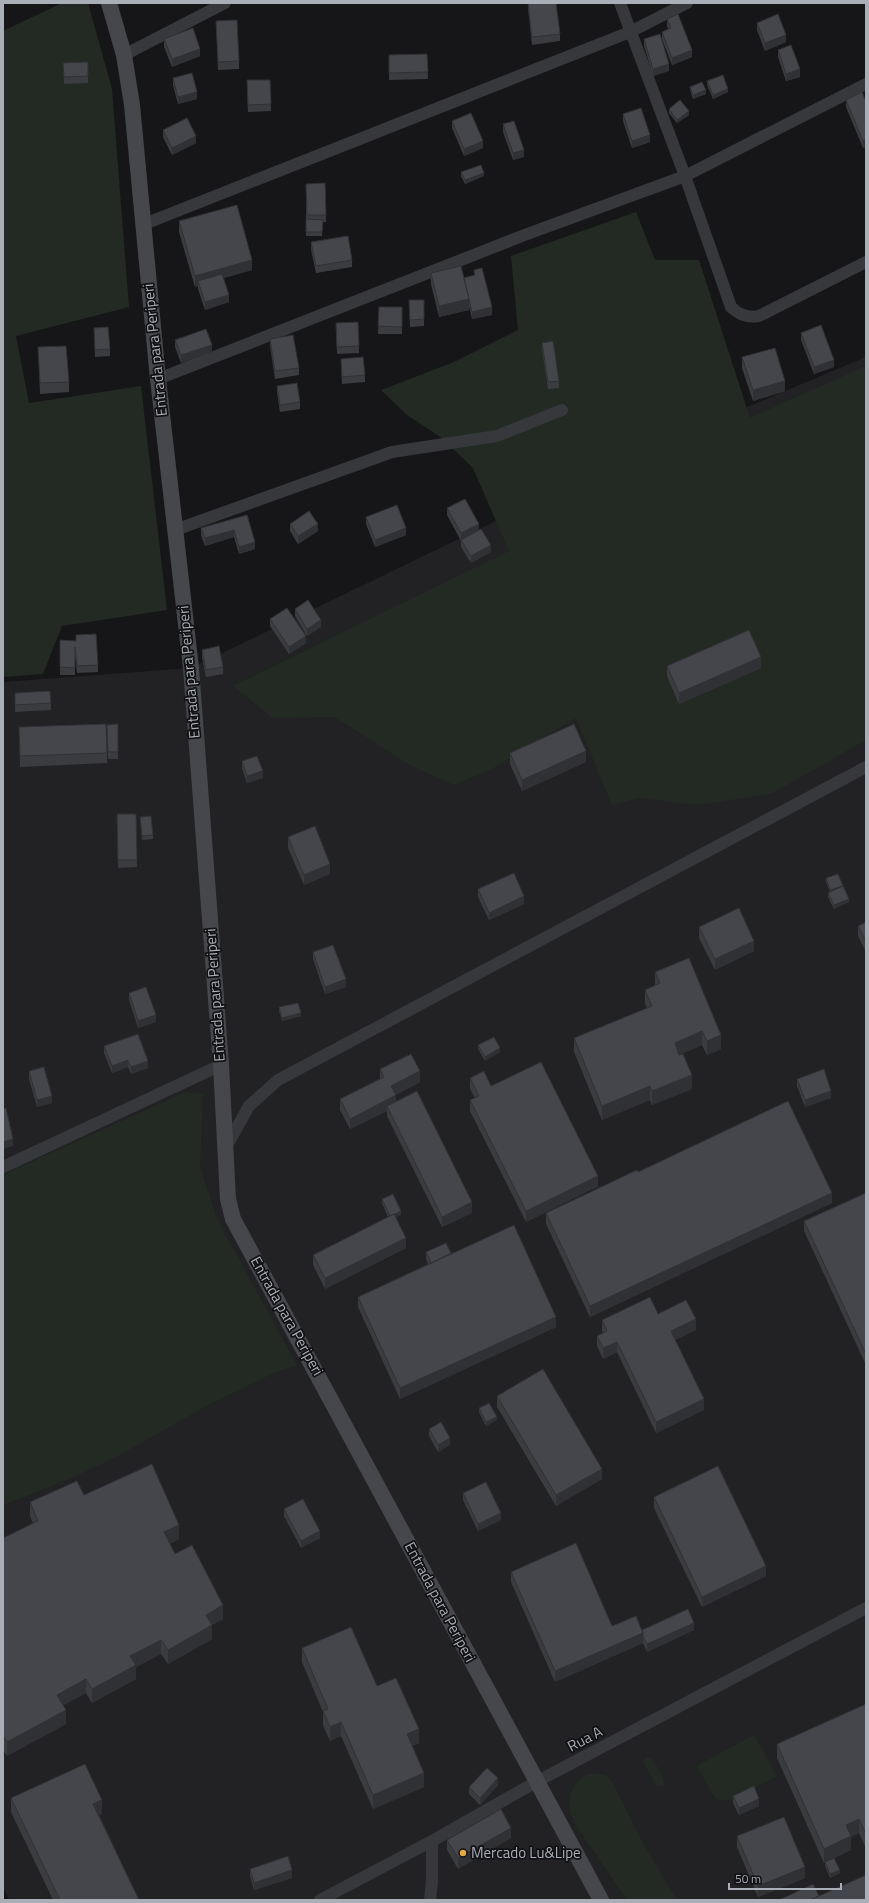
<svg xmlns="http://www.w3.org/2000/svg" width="869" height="1903" font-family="'Titillium Web',sans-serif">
<rect width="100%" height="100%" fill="#161618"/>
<path fill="#222225" d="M866 357V1900H9L3 1887V682L191 668 633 455Z"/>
<path fill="#232a23" d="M62 3H88L112 89 129 307 16 336 29 403 141 386 167 610 62 626 43 674 3 677V31Z
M636 212 655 260H699L750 418 866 366V740L771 794 697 805 640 798 612 805 576 718 490 770 454 785 408 764 335 717 273 718 233 686 509 551 473 468 442 438 407 415 381 390 454 362 518 330 511 256Z
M185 1092 203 1094 200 1168 217 1219 297 1365 274 1373 208 1405 118 1456 67 1480 3 1505V1175Z
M754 1735 777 1776 730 1801 720 1800 715 1798 697 1766Z
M648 1757C655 1759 664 1778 664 1785L657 1786 644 1764V1760Z
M592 1773 607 1776 613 1784 645 1847 677 1900H627C616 1885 606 1869 596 1854 588 1843 577 1830 572 1817 565 1798 573 1778 592 1773Z"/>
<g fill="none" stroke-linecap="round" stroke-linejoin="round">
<path stroke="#37383c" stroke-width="12" d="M620 3 685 176 731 307C739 315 747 318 759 316L866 262
M124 55 225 3
M142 225 630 32 687 3
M158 379 522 236 685 176 866 84
M175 530 392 452 497 436 562 410
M225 1149 249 1106 278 1080 866 767
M3 1167 221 1065
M320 1900 432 1841 536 1782 866 1608
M430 1900 432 1882V1841"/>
<path stroke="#46474c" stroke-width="16" d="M109 3 124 55 132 105 158 379 191 668 221 1065 228 1199 233 1219 601 1900"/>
</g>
<path fill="#3b3c40" d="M528 3 560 34V41L532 45 528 9Z
M667 19 692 57 672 65 662 39V32L668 29 667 26Z
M216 21 239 61V69L218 70Z
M757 23 786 42 765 51 757 30Z
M164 39 200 56 172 67 164 47Z
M644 39 669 71 653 76 644 46Z
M778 50 800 77 786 81 778 57Z
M427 54 428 79 389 80V55Z
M88 62V83L64 84 63 63Z
M173 78 197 99 178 104 173 85Z
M270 80 271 111 248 112 247 87Z
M707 81 728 92 713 99 707 85Z
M690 87 706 94 693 99 690 90Z
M846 100 866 102 863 148 846 107Z
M669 109 689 115 677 123 669 113Z
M623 114 650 142 632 148 623 121Z
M452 121 483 148 464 156 452 128Z
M503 124 524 157 513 160 503 132Z
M163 130 196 143 172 155 163 137Z
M461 172 484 176 465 184 461 176Z
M325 183 326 222H323L322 236H306V184Z
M179 221 252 270 224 278 229 302 205 310 198 289V286L195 287 179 232Z
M311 242 352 260V267L316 273 311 250Z
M474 270 492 315 472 319 469 306V310L439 317 431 284V273L464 278 474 276Z
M409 300H424V326L410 327Z
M379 307H402V334H378Z
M94 328 110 349V356L95 357Z
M336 331 359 346V353L337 354Z
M801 333 834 367 814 374 801 340Z
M270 339 299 368V375L275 379 270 346Z
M175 340 212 352 181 363 175 347Z
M542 343 559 381V388L548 389 542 350Z
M38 347 69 382V392L40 394Z
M742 357 785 391 753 401 742 368Z
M341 359 365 375V382L342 384Z
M277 386 300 402V409L280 412 277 393Z
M447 508 479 530 491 552 471 563 461 547V540V541L447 515Z
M247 515 255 549 239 554 234 537 205 546 201 535V528Z
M366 517 406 535 375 547 366 524Z
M290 524 318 531 298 544 290 531Z
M295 609 321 627 307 636 295 616Z
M270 619 306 643 289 654 270 626Z
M60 640 98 665V672L77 673 75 654V675H60Z
M202 650 223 667V674L206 677 202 657Z
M667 666 761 668 679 704 667 676Z
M15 693 51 703V710L15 712Z
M118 724V759H108L107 732Z
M19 727 107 753V763L20 767Z
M510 753 586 762 522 791 510 764Z
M242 761 263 778 247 783 242 768Z
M117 814H136L137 867 118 868Z
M140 817 153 835V839L142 840Z
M288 837 330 874 304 885 288 848Z
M826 878 843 887 849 902 834 909 828 897V893L830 892 826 882Z
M478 889 524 904 489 920 478 897Z
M866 922V952L858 936V926Z
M699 927 754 951 715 970 699 938Z
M313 952 346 987 325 994 313 959Z
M655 972 721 1049 707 1055 702 1045 679 1055 692 1089 652 1105 650 1100 602 1120 574 1052V1038L647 1008 645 1004V990L655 985Z
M129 993 156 1022 138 1028 129 1000Z
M279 1007 301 1016 282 1021 279 1011Z
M478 1045 500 1052 485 1061 478 1049Z
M104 1046 148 1068 131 1074 128 1067 112 1073 104 1053Z
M380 1069 420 1082 396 1095V1101L472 1213 442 1227 387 1116V1111L350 1129 340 1110V1099L380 1079Z
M29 1071 52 1103 37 1107 29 1079Z
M470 1078 491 1086 598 1186 526 1222 470 1111V1100L475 1098 470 1089Z
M797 1079 831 1098 805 1107 797 1086Z
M638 1172 832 1203 590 1317 546 1224V1213Z
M866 1193V1365L804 1231V1221Z
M382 1199 401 1215 396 1217 406 1248 325 1289 313 1265V1255L388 1217 382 1203Z
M426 1252 451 1254 556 1327 400 1399 358 1307V1297L428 1264 426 1259Z
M658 1314 696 1330 675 1340 704 1410 656 1433 617 1352 603 1359 597 1346V1336L603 1333 602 1331V1320Z
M497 1396 602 1479 556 1506 497 1407Z
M479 1408 497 1420 486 1426 479 1412Z
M429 1429 450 1445 438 1452 429 1436Z
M463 1493 501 1520 478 1531 463 1500Z
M84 1495 179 1539 170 1544 175 1554 223 1619 212 1625V1639L168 1664 161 1654 136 1667V1679L92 1703 86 1693 63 1705 66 1724 7 1756 3 1750V1538L33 1523 30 1516V1502Z
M654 1497 766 1576 702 1607 654 1508Z
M284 1509 320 1538 301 1548 284 1516Z
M511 1572 612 1626 642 1630H694L647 1652 643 1643 555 1682 511 1582Z
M302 1648 377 1686 419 1743 412 1746 424 1787 373 1809 341 1736 330 1741 323 1725V1712L302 1662Z
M866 1704V1848L859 1833 851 1837V1850L824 1863 777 1758V1744Z
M498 1785 480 1805 469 1794V1787Z
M733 1796 759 1806 739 1815 733 1803Z
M11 1798 102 1814 99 1815 139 1900H53L11 1812Z
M737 1836 805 1878 758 1897 737 1847Z
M511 1838 458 1869 447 1850V1840Z
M825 1862 840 1873 830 1878 825 1866Z
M250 1869 292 1878 254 1890 250 1876Z"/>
<path fill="#303134" d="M786 35V42L765 51V43Z
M200 49V56L172 67V59Z
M692 50V57L672 65V58Z
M669 64V71L653 76V69Z
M800 69V77L786 81V74Z
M728 89V92L713 99V95Z
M706 90V94L693 99V95Z
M197 92V99L178 104V97Z
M689 111V115L677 123V120Z
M650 135V142L632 148V141Z
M196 136V143L172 155V148Z
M866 139V147L863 148V141Z
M483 141V148L464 156V149Z
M524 150V157L513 160V153Z
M484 173V176L465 184V180Z
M252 260V270L200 285 198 281V286L195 287V276Z
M229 295V302L205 310V302Z
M469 299V310L439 317V306Z
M492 307V315L472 319V312Z
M212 345V352L181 363V355Z
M834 360V367L814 374V367Z
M785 381V391L753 401V390Z
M318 524V531L298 544V536Z
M479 524V531L461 541V533Z
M406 528V535L375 547V540Z
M234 530V537L205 546V538Z
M255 542V549L239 554V547Z
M491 545V552L471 563V556Z
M321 620V627L307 636V629Z
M306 636V643L289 654V647Z
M761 657V668L679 704V693Z
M586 751V762L522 791V780Z
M263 771V778L247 783V776Z
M330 864V874L304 885V875Z
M843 886V889L830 894V890Z
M524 896V904L489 920V913Z
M849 899V902L834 909V905Z
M754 941V951L715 970V959Z
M346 979V987L325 994V987Z
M301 1013V1016L282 1021V1018Z
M156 1015V1022L138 1028V1021Z
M702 1031V1045L675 1057V1043Z
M721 1035V1049L707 1055V1041Z
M500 1048V1052L485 1061V1057Z
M128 1060V1067L112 1073V1066Z
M148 1061V1068L131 1074V1067Z
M420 1071V1082L391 1097V1086Z
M692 1075V1089L652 1105V1091Z
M650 1086V1100L602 1120V1106Z
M831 1091V1098L805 1107V1100Z
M396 1095V1106H387V1111L350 1129V1119Z
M52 1096V1103L37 1107V1100Z
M13 1139V1146L3 1149V1142Z
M598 1176V1186L526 1222V1211Z
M832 1193V1203L590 1317V1306Z
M472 1202V1213L442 1227V1217Z
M401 1211V1215L390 1220V1216Z
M406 1238V1248L325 1289V1278Z
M556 1317V1327L400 1399V1388Z
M696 1319V1330L671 1342V1331Z
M617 1342V1352L603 1359V1348Z
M704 1399V1410L656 1433V1422Z
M497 1417V1420L486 1426V1422Z
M450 1438V1445L438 1452V1445Z
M602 1469V1479L556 1506V1495Z
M501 1513V1520L478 1531V1524Z
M179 1525V1539L164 1546V1532Z
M320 1531V1538L301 1548V1541Z
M766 1566V1576L702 1607V1597Z
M223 1605V1619L212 1625V1639L168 1664V1650L206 1615Z
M694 1623V1630L647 1652V1644Z
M643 1633V1643L555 1682V1671Z
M161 1640V1654L136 1667V1679L92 1703V1689L130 1656Z
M86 1679V1693L57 1709V1695Z
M66 1710V1724L7 1756V1742Z
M341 1722V1736L330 1741V1727Z
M419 1729V1743L407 1748V1734Z
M424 1773V1787L373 1809V1795Z
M498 1778V1785L480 1805V1798Z
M759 1799V1806L739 1815V1808Z
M102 1800V1814L93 1818V1804Z
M859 1819V1833L851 1837V1850L824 1863V1849L846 1825Z
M511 1828V1838L458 1869V1858Z
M805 1867V1878L758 1897V1886Z
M292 1870V1878L254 1890V1883Z
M840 1870V1873L830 1878V1874Z"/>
<path fill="#45464b" stroke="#303134" d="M528 3H556L560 34 532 37Z
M678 14 692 50 672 58 662 32 671 28 667 19Z
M778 14 786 35 765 43 757 23Z
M237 20 239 61 218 62 216 21Z
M193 28 200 49 172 59 164 39Z
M660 34 669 64 653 69 644 39Z
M791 45 800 69 786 74 778 50Z
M427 54 428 72 389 73V55Z
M88 62V76L64 77 63 63Z
M192 73 197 92 178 97 173 78Z
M723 75 728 89 713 95 707 81Z
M247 80H270L271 104 248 105Z
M702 82 706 90 693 95 690 87Z
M862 92 866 102V139L863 141 846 100Z
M680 100 689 111 677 120 669 109Z
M641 108 650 135 632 141 623 114Z
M471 113 483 141 464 149 452 121Z
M187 118 196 136 172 148 163 130Z
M514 121 524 150 513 153 503 124Z
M481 165 484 173 465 180 461 172Z
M325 183 326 215H307L306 184Z
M237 205 252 260 195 276 179 221Z
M306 219 323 220 322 232H306Z
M348 236 352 260 316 266 311 242Z
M461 266 469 299 439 306 431 273Z
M482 268 492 307 472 312 464 278 475 275 474 270Z
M222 274 229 295 205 302 198 281Z
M409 300H424V319L410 320Z
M379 307H402V327L378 326Z
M358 322 359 346 337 347 336 323Z
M821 325 834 360 814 367 801 333Z
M108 327 110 349 95 350 94 328Z
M206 329 212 345 181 355 175 340Z
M293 335 299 368 275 371 270 339Z
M553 341 559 381 548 382 542 343Z
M66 346 69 382 40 383 38 347Z
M775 348 785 381 753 390 742 357Z
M363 357 365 375 342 377 341 359Z
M297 383 300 402 280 405 277 386Z
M465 499 479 524 461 533 447 508Z
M397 505 406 528 375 540 366 517Z
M309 511 318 524 298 536 290 524Z
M247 515 255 542 239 547 234 530 205 538 201 528Z
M481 529 491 545 471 556 461 540Z
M308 600 321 620 307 629 295 609Z
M287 608 306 636 289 647 270 619Z
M749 630 761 657 679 693 667 666Z
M96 634 98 665 77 666 75 647V668L60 667V640L76 641V635Z
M219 646 223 667 206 670 202 650Z
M50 691 51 703 15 705V693Z
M106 724 107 753 20 756 19 727Z
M118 724V752H108L107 725Z
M574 724 586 751 522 780 510 753Z
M257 756 263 771 247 776 242 761Z
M117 814H136L137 860H118Z
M151 816 153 835 142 836 140 817Z
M315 826 330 864 304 875 288 837Z
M514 873 524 896 489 913 478 889Z
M838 874 843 886 830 890 826 878Z
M843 886 849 899 834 905 828 893Z
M739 908 754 941 715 959 699 927Z
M866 922V941L858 926Z
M333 945 346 979 325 987 313 952Z
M689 958 721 1035 707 1041 702 1031 675 1043 679 1055 683 1054 692 1075 652 1091 650 1086 602 1106 574 1038 652 1006 645 990 660 983 655 972Z
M146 987 156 1015 138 1021 129 993Z
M298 1003 301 1013 282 1018 279 1007Z
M138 1034 148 1061 131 1067 128 1060 112 1066 104 1046Z
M494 1037 500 1048 485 1057 478 1045Z
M411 1054 420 1071 391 1086 396 1095 350 1119 340 1099 384 1077 380 1069Z
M541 1062 598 1176 526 1211 470 1100 479 1096 470 1078 484 1071 491 1086Z
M44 1067 52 1096 37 1100 29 1071Z
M824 1069 831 1091 805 1100 797 1079Z
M417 1091 472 1202 442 1217 387 1106Z
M788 1101 832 1193 590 1306 546 1213 637 1170 638 1172Z
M6 1108 13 1139 3 1142V1109Z
M866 1193V1354L804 1221Z
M393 1194 401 1211 390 1216 382 1199Z
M394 1214 406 1238 325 1278 313 1255Z
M514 1225 556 1317 400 1388 358 1297Z
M446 1243 451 1253 431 1263 426 1252Z
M650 1297 658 1314 686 1300 696 1319 671 1331 704 1399 656 1422 617 1342 603 1348 597 1336 607 1331 602 1320Z
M543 1369 602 1469 556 1495 497 1396Z
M489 1403 497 1417 486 1422 479 1408Z
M441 1422 450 1438 438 1445 429 1429Z
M152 1464 179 1525 164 1532 175 1554 192 1545 223 1605 206 1615 212 1625 168 1650 161 1640 130 1656 136 1665 92 1689 86 1679 57 1695 66 1710 7 1742 3 1736V1538L38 1521 30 1502 77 1481 84 1495Z
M718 1466 766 1566 702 1597 654 1497Z
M486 1482 501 1513 478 1524 463 1493Z
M303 1499 320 1531 301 1541 284 1509Z
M576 1543 612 1626 636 1616 643 1633 555 1671 511 1572Z
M688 1609 694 1623 647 1644 643 1636V1633L642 1630Z
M351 1627 377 1686 396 1678 419 1729 407 1734 424 1773 373 1795 341 1722 330 1727 323 1711 328 1709 302 1648Z
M866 1704V1834L859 1819 846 1825 851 1836 824 1849 777 1744Z
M85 1764 102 1800 93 1804 139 1900H60L11 1798Z
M487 1768 498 1778 480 1798 469 1787Z
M754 1786 759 1799 739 1808 733 1796Z
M501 1809 511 1828 458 1858 447 1840Z
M784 1817 805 1867 758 1886 737 1836Z
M288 1856 292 1870 254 1883 250 1869Z
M834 1858 840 1870 830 1874 825 1862Z
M866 1875V1900H810Z
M813 1884 819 1896 810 1900H779Z"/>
<circle fill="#e3aa43" stroke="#111113" stroke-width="1.5" cx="463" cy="1853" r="4"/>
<g text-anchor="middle" stroke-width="3.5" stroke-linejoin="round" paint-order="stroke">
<g font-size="15" fill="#a9aeb7" stroke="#111113">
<text transform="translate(155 350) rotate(-96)" y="5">Entrada para Periperi</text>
<text transform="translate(189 672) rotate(-95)" y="5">Entrada para Periperi</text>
<text transform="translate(215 995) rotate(-94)" y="5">Entrada para Periperi</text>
<text transform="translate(287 1316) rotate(61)" y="5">Entrada para Periperi</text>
<text transform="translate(440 1602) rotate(62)" y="5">Entrada para Periperi</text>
<text transform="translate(585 1739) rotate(-28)" y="5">Rua A</text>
</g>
<g font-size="15" fill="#a9aeb7" stroke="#111113" text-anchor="start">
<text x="471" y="1858">Mercado Lu&amp;Lipe</text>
</g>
</g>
<rect width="869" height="1903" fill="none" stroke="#a9aeb7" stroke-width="8"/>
<path d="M729 1883v6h112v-6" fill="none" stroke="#a9aeb7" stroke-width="2"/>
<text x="735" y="1883" font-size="12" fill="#a9aeb7" stroke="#111113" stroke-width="3" paint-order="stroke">50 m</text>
</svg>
